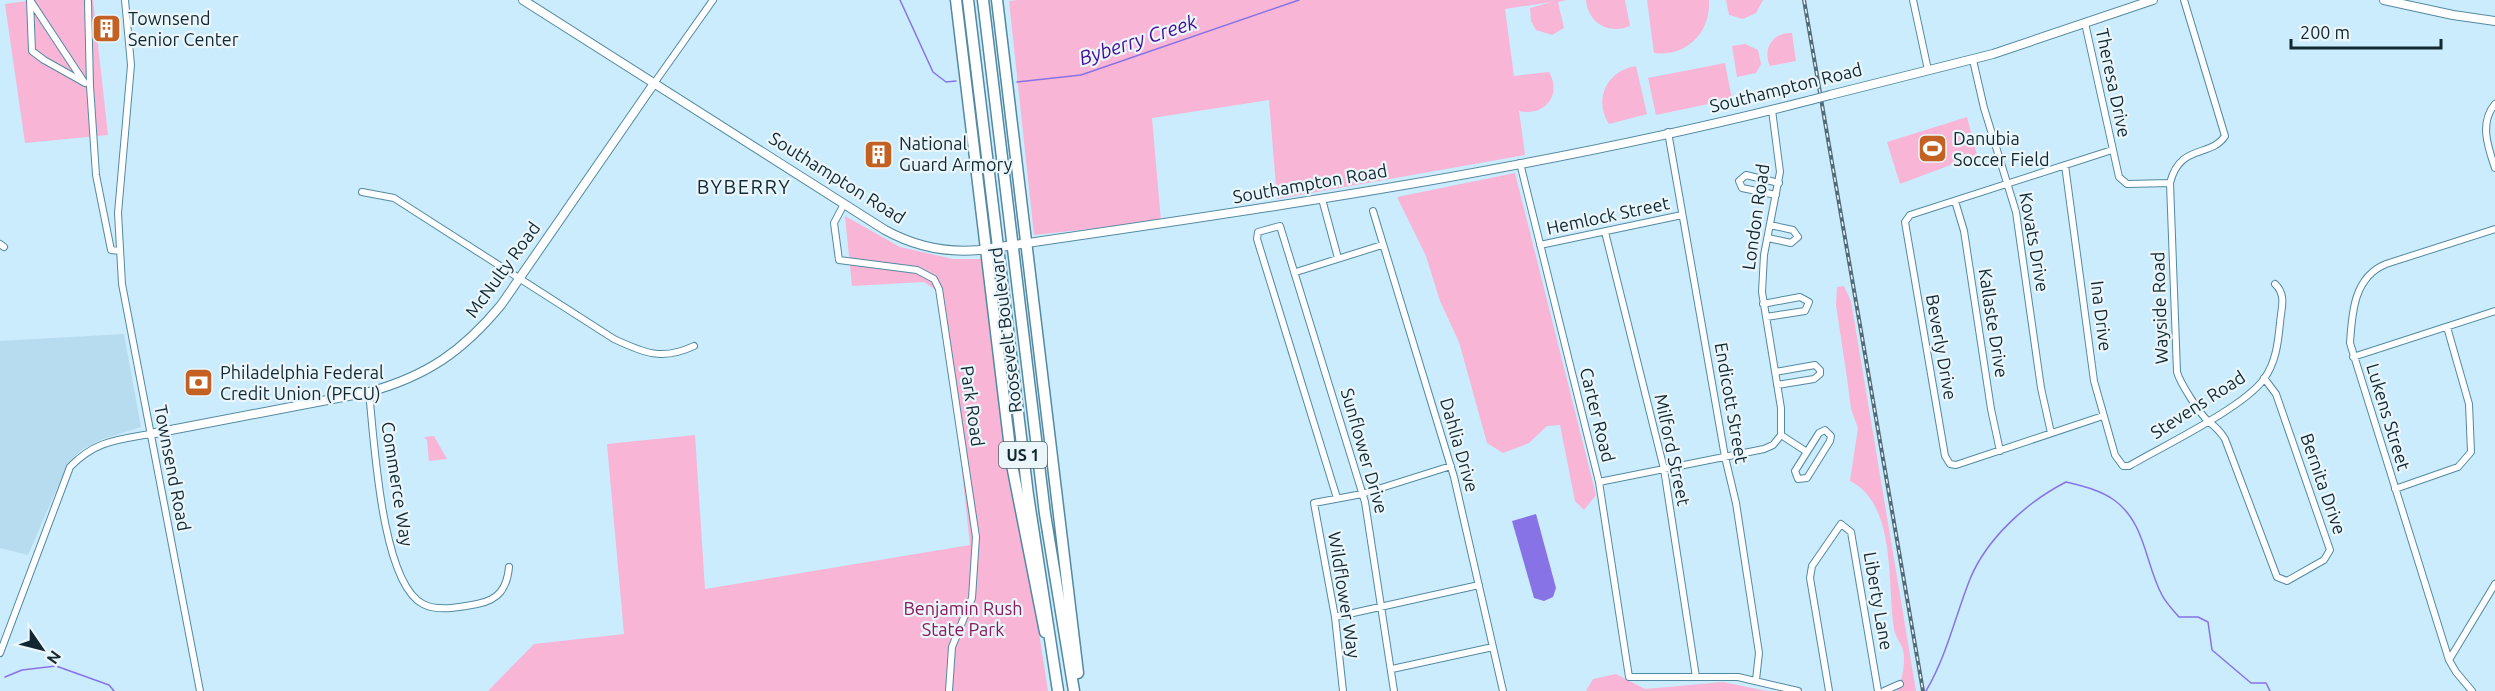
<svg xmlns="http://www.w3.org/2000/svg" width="2495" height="691" font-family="Ubuntu,sans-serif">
<rect width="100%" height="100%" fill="#cbecfd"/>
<path fill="#b7dcef" d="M124 334 141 427 103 439 83 449 74 457 62 477 28 555 0 548V341Z"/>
<path fill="#f8b5d5" d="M34 0H93L108 135 25 143 5 4Z
M1019 0H1567L1558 2 1564 28 1552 35 1536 30 1531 21 1530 8 1552 2 1505 9 1514 76 1549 72C1563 96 1543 117 1519 111L1525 155 1277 199 1269 100 1152 118 1161 221 1034 235 1009 1Z
M1586 0H1625L1630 26C1609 35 1588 23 1586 0Z
M1647 0H1709C1711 32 1687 57 1654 53Z
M1726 0H1763L1756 13 1743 19 1729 15Z
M1792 33 1796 61 1770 66C1762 49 1773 32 1792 33Z
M1745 44 1758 50 1761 64 1756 73 1737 77 1732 46Z
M1725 63 1732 99 1656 115 1648 78Z
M1636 66 1647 114 1609 124C1593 100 1607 70 1636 66Z
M1967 117 1977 155 1900 184 1887 142Z
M1515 173 1596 495 1584 510 1575 501 1560 425 1547 426 1529 443 1503 453 1487 443 1459 342 1440 301 1426 256 1397 197Z
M845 216 900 247 953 259H981L1048 691H488L534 644 624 634 607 444 695 435 705 589 970 545 943 295 924 282 852 286Z
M1844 286 1851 301 1916 691H1897C1902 679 1906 663 1903 650 1901 643 1895 636 1894 629 1887 585 1897 504 1850 481L1858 428 1851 409 1847 378 1836 305 1837 287Z
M434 436 447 459 429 461 427 440 424 437Z
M1616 674 1645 689 1723 682 1767 691H1586L1593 679Z"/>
<path fill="#8773e6" d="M1536 514 1556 588 1553 597 1544 601 1534 598 1512 521Z"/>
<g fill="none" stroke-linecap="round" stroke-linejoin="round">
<path stroke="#8773e6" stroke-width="1.5" d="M900 0 933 72 946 82 956 81
M1017 82 1081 75 1299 0
M5 677 22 670 56 666 109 685 114 691
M1926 691C1947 655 1955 617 1970 579 1987 538 2027 502 2066 482 2082 486 2100 490 2114 500 2146 523 2145 564 2162 595 2166 603 2173 610 2179 617H2198L2208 622 2212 650 2251 683H2266L2270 691"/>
<defs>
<path id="street" d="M30 0 32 51 44 60 85 83
M30 0 84 82
M125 0 131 65 118 213 122 284 200 691
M1913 0 1928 70
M2184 0 2225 136C2211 158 2180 143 2170 183L2177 372C2180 383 2200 414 2208 421 2216 427 2220 431 2225 439L2277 577 2287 581 2324 560 2330 550 2276 394 2264 378
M88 2 90 86 96 175 111 250 120 251
M2085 23 2119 177 2127 184 2170 183
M1973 60 1984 108 2016 212 2041 388 2051 433
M655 82 713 0
M2495 104C2479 123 2488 147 2495 168
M1772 110 1780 172 1764 255 1762 292 1781 408V435
M1668 132 1725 457 1736 503 1759 653 1756 680
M1520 163 1599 482 1629 677H1738L1798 691
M2065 165 2094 381 2115 455 2123 466H2129C2163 446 2243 408 2264 379 2276 362 2278 343 2280 323 2281 309 2287 295 2275 284
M362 192 394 198 614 339C644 353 662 361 694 346
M1776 195 1742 188 1739 181 1746 175 1779 183
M1322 199 1338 258
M1955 201 1964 231 1991 409 2000 451
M844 204 834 223 839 260 917 270 934 279 939 289 976 537 972 598 952 647 949 691
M1373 211 1454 477 1503 691
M1605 232 1664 469 1696 677
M1768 238 1791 243 1798 237 1793 230 1770 225
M0 244 4 247
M1540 245 1682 215
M1296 272 1382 245
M1763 304 1800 297 1809 302 1805 311 1766 317
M2353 357 2495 311
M1775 372 1815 365 1820 370V374L1814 379 1777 385
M369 392C374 437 381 583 423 604 438 612 461 607 477 604 499 600 507 588 509 567
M2103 416 1956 465 1950 464 1945 456 1905 222 1910 215 2112 150
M1825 430 1831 436 1830 441 1807 478 1798 479 1795 471 1819 433Z
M1781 435 1807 452
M1599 482 1764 449 1773 445 1781 435
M2395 489 2458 467 2471 452 2469 404 2447 327
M1337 498 1257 239 1258 232 1280 226 1365 502 1394 691
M1335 617 1479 585
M0 653 70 467C95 441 116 440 150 434
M2449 660 2495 584
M1392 669 1493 647
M1343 691 1335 617 1314 503 1362 494 1451 466
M1829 691 1810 578 1812 566 1841 524 1851 532 1878 691
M1884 691 1900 684
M2472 691 2456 672 2449 660 2350 343C2352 312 2354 277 2386 264L2495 229"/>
<path id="secondary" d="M523 0 885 230C914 246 946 253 979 250 1258 210 1538 170 1811 100
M2384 0 2453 15 2495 21
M1830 95 1993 54 2153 0
M150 434 369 392C427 376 463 351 501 305L655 82"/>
<path id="highway" d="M956 0 1012 465 1045 632
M968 0 1028 495 1058 691
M983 0 1045 514 1074 691
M997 0 1078 673"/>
</defs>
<use href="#street" stroke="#5389a2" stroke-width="8"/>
<use href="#secondary" stroke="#5389a2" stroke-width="10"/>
<use href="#highway" stroke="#5389a2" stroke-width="13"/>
<use href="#street" stroke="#fff" stroke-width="6"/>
<use href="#secondary" stroke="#fff" stroke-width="8"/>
<use href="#highway" stroke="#fff" stroke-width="10"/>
<defs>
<path id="rail" d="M1804 0 1923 691"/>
</defs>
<use href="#rail" stroke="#516c78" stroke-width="4"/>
<use href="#rail" stroke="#ebf6fb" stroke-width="1.5" stroke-dasharray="4.5" stroke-linecap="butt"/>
<defs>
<path id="secondary-bridge" d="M1811 100 1830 95"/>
</defs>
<use href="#secondary-bridge" stroke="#5389a2" stroke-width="10" stroke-linecap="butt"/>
<use href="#secondary-bridge" stroke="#fff" stroke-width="8"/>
</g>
<defs>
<symbol id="building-square" viewBox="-11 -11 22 22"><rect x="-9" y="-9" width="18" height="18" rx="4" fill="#c26122" stroke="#ebf6fb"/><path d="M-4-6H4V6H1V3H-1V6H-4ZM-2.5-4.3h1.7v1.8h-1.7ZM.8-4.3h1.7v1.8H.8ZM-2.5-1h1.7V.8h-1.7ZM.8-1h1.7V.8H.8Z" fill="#fff"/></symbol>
<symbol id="stadium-square" viewBox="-11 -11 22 22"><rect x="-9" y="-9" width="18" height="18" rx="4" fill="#c26122" stroke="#ebf6fb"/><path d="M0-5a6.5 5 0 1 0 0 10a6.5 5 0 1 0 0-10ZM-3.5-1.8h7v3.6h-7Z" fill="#fff"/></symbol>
<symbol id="bank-square" viewBox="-11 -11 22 22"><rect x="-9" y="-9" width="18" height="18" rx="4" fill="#c26122" stroke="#ebf6fb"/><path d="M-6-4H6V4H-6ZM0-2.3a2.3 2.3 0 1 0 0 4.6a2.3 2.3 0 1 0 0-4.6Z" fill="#fff"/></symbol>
</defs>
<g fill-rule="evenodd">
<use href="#building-square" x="90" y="12" width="33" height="33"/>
<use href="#stadium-square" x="1916" y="132" width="33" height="33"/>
<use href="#building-square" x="862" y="138" width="33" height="33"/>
<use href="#bank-square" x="182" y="366" width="33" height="33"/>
</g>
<g text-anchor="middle" stroke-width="4.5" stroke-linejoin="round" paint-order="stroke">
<rect fill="#ebf6fb" stroke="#52666e" stroke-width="1.5" x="999" y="442" width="48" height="26" rx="4.5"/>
<g font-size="16" font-weight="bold" fill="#112832">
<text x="1023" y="461">US 1</text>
</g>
<g font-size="18" fill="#112832" stroke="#ebf6fb" text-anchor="start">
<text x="128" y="25">Townsend<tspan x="128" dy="21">Senior Center</tspan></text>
<text x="1953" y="145">Danubia<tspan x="1953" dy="21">Soccer Field</tspan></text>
<text x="899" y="150">National<tspan x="899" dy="21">Guard Armory</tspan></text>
<text x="220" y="379">Philadelphia Federal<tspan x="220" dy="21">Credit Union (PFCU)</tspan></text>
</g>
<g font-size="18" fill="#112832" stroke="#ebf6fb">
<text transform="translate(2113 83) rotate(78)" y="6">Theresa Drive</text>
<text transform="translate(1786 88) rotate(-14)" y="6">Southampton Road</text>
<text transform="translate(837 178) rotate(32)" y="6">Southampton Road</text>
<text transform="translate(1310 184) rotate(-10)" y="6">Southampton Road</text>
<text transform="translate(1608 216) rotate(-12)" y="6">Hemlock Street</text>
<text transform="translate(1756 217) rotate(-82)" y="6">London Road</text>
<text transform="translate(2034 242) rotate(80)" y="6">Kovats Drive</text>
<text transform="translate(503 270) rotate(-54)" y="6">McNulty Road</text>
<text transform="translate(2160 308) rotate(-92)" y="6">Wayside Road</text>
<text transform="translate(2101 316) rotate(83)" y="6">Ina Drive</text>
<text transform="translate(1993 323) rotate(81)" y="6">Kallaste Drive</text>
<text transform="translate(1006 330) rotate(-97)" y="6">Roosevelt Boulevard</text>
<text transform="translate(1941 347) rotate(80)" y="6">Beverly Drive</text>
<text transform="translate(1731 403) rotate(80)" y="6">Endicott Street</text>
<text transform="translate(2198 405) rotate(-33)" y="6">Stevens Road</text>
<text transform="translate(972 406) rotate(82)" y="6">Park Road</text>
<text transform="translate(1597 415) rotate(76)" y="6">Carter Road</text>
<text transform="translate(2388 417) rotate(73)" y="6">Lukens Street</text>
<text transform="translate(1459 445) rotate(74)" y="6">Dahlia Drive</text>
<text transform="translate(1672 450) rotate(78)" y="6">Milford Street</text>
<text transform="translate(1364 451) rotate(74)" y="6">Sunflower Drive</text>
<text transform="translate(172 468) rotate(79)" y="6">Townsend Road</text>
<text transform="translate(397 484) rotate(81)" y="6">Commerce Way</text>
<text transform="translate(2323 484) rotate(71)" y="6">Bernita Drive</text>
<text transform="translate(1344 595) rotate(81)" y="6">Wildflower Way</text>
<text transform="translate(1878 601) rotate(80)" y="6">Liberty Lane</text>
</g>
<g font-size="18" fill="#891b5e" stroke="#ebf6fb">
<text x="963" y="615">Benjamin Rush<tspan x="963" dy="21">State Park</tspan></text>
</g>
<g font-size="20" font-style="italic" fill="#440e9d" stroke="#ebf6fb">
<text transform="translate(1138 40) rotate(-18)" y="7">Byberry Creek</text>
</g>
<g font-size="20" letter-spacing="1.5" fill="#112832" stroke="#ebf6fb">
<text x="744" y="194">BYBERRY</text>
</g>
</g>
<g transform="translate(42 649) rotate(125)" stroke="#ebf6fb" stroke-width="4.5" paint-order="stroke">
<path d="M0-4.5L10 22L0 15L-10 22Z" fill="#112832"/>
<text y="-9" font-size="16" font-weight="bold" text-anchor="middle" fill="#112832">N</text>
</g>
<path d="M2291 39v9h150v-9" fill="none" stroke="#112832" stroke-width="3"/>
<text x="2300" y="39" font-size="18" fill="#112832" stroke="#ebf6fb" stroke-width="4.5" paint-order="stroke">200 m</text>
</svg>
